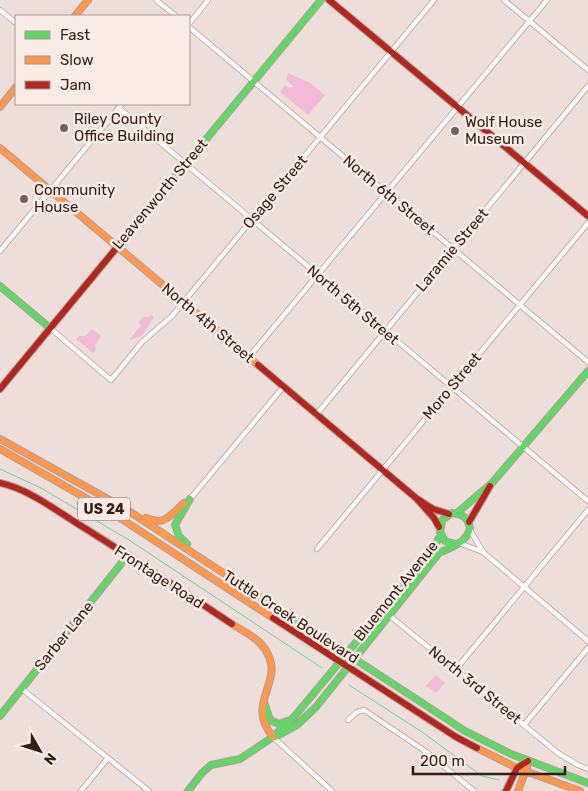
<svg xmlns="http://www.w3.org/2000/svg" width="588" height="791" font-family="Rubik,sans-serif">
<rect width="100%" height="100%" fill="#edded9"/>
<path fill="#f1bad9" d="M288 73 310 83 325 95 308 115 280 92 285 85 289 88 294 87 286 80Z
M151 314 154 318C149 323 147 330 142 335 139 338 134 338 131 340L130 339 141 325 138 323 143 317H149Z
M92 329 101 336 95 345 96 350 93 353 76 339 79 336H85Z
M436 675 445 683 436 693 426 686Z"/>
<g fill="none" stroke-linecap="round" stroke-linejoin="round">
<path stroke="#69d3a2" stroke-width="1" d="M0 469 41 488 129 540 322 668
M349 685 422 732 482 776 499 780"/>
<defs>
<path id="street" d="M156 0 176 16
M504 0 588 70
M0 10 16 23
M189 24 208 0
M189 27 588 362
M119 108 588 501
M0 251 122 104
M50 328 111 380 142 342 172 316 434 0
M249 357 547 0
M316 415 588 86
M190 499 284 386
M470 530 483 552 588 641
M459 543 483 552
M317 549 588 223
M398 594 389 613 390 616 558 753 578 765 588 769
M456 669 588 510
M22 689 149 791
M348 720 357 712 364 710 425 751 474 791
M524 725 588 648
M273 737 332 791
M81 791 108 758"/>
<path id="fast" d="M128 234 321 0
M0 286 50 328
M457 513 492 483 588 371
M187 544 179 536 175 525 190 499
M228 576 465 731 511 754 588 783
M264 702 270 720 279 724 287 721
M0 716 128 555
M275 737 297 725 316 707 439 553C451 547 467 543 470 528 468 518 463 514 452 513L442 520 440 532 445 541 456 544
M188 791 202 773 211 765 240 759 273 737 294 717 402 587 431 551 441 535"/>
<path id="slow" d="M75 16 88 0
M0 107 16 87
M0 148 258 365
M0 439 124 508 228 576
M0 449 117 516 273 618
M146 518C166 526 170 515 184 503
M232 624C241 630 254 636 261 644 292 680 242 699 273 737
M477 748 517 768 580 791
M518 791 527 767"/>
<path id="jam" d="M329 0 588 216
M258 365 416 498 433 509 449 514
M0 389 128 234
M0 483C28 489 54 509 78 524 130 556 181 590 232 624
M417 499 434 518 439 527
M469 522 490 486
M273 618 456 737 477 748
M506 791 517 768 528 761"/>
</defs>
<use href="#street" stroke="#af9e98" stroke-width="6"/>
<use href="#fast" stroke="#af9e98" stroke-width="8"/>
<use href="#slow" stroke="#af9e98" stroke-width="8"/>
<use href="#jam" stroke="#af9e98" stroke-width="8"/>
<use href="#street" stroke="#fcfaf9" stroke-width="4.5"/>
<use href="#fast" stroke="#63d668" stroke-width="6"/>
<use href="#slow" stroke="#ff974d" stroke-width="6"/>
<use href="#jam" stroke="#b3261e" stroke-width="6"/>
</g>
<g fill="#756059" stroke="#f9ebe6" stroke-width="2">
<circle cx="64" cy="128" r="5"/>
<circle cx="455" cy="131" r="5"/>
<circle cx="24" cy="199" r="5"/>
</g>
<g text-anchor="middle" stroke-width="5" stroke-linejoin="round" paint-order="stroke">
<rect fill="#f9ebe6" stroke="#6f5a53" stroke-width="1" x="78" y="497.5" width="52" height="23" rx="4"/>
<g font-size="14" font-weight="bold" fill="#341c14">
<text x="104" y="514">US 24</text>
</g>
<g font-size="15" fill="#341c14" stroke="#f9ebe6" text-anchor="start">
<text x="74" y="124">Riley County<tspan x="74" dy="17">Office Building</tspan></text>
<text x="465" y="127">Wolf House<tspan x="465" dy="17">Museum</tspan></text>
<text x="34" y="195">Community<tspan x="34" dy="17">House</tspan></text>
</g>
<g font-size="15" fill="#341c14" stroke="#f9ebe6">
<text transform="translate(275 192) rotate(-50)" y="5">Osage Street</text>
<text transform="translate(160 194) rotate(-50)" y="5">Leavenworth Street</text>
<text transform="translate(389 195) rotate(40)" y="5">North 6th Street</text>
<text transform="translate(452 250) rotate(-50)" y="5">Laramie Street</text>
<text transform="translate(353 305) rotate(40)" y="5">North 5th Street</text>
<text transform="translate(208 323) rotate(40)" y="5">North 4th Street</text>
<text transform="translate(452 386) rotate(-50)" y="5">Moro Street</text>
<text transform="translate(159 577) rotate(33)" y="5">Frontage Road</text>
<text transform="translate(396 591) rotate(-51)" y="5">Bluemont Avenue</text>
<text transform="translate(291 617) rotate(33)" y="5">Tuttle Creek Boulevard</text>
<text transform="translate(64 636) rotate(-51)" y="5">Sarber Lane</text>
<text transform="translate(475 685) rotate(39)" y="5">North 3rd Street</text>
</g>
</g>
<rect x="15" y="15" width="175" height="90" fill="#f9ebe6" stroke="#aa9892"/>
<rect x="25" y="31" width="25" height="8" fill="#63d668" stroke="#aa9892"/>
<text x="60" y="40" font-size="15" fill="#341c14">Fast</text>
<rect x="25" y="56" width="25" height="8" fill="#ff974d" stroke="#aa9892"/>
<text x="60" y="65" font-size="15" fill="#341c14">Slow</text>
<rect x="25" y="81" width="25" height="8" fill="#b3261e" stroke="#aa9892"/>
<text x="60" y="90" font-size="15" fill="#341c14">Jam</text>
<g transform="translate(40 751) rotate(129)" stroke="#f9ebe6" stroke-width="4" paint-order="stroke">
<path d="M0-4L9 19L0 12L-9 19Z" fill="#341c14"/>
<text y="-8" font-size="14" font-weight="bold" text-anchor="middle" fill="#341c14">N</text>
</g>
<path d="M413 766v8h152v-8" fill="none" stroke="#341c14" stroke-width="2.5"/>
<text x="420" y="766" font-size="15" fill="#341c14" stroke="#f9ebe6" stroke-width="4" paint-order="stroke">200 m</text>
</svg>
